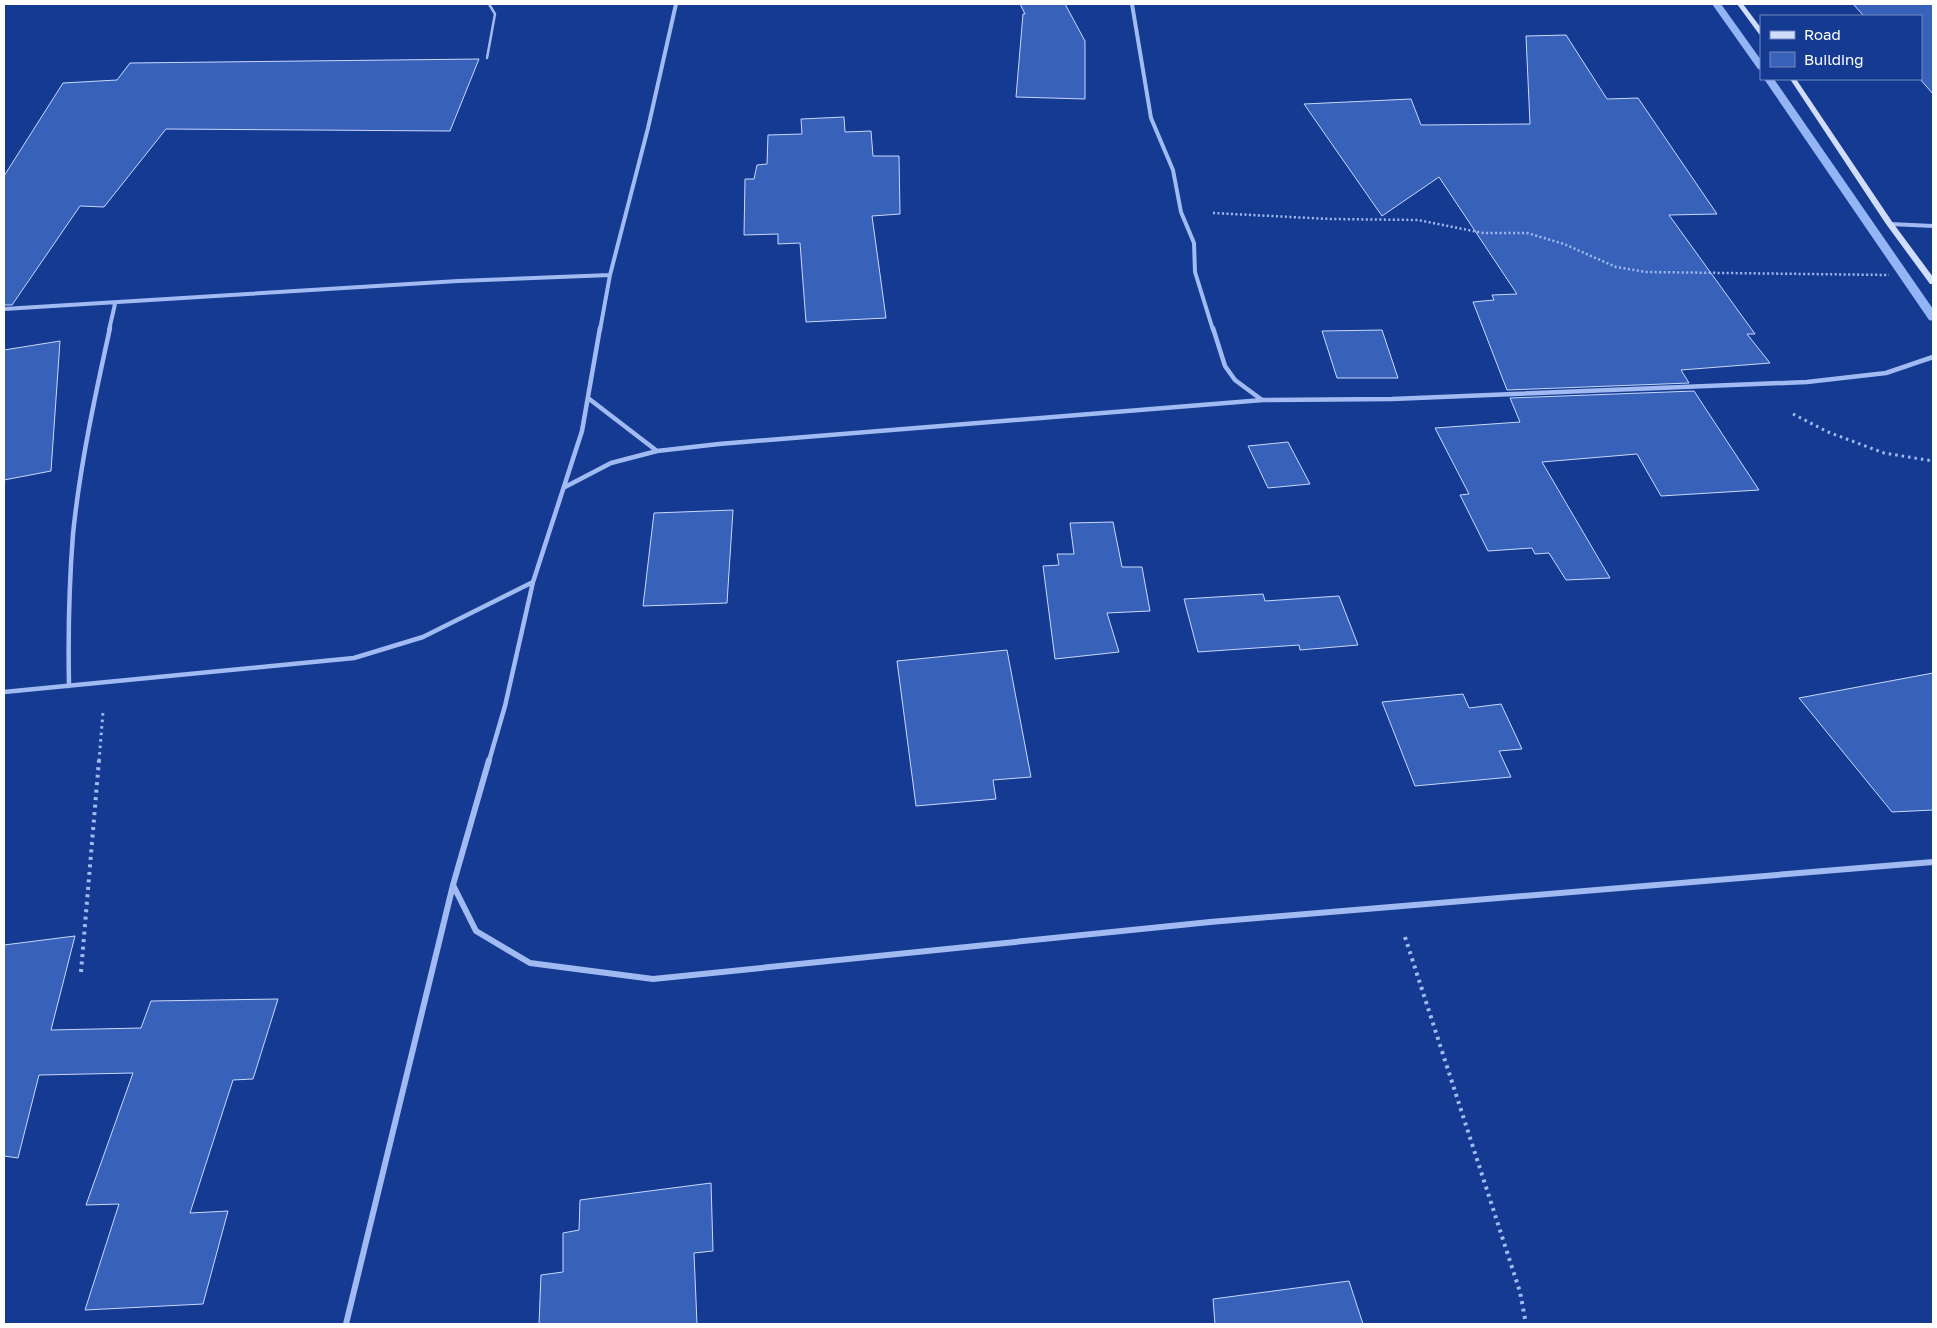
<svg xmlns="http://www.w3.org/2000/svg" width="1937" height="1328" font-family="'Golos Text',sans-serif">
<rect width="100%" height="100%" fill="#143a92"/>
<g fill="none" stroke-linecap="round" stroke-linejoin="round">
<path fill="#93b4f5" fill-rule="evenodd" d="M1712 4H1721L1761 60V70L1758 69Z
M1764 79H1774L1933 309V321L1929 320Z"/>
</g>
<path fill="#3861ba" stroke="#c9d9fc" d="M1020 4H1065L1085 41V99L1016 97 1023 14H1025Z
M1853 4H1933V94L1920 79 1921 16H1864Z
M1566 35 1607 99 1638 98 1717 214 1669 215 1755 334H1747L1770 363 1681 370 1689 383 1507 390 1473 302 1494 300 1492 295 1517 294 1439 177 1382 216 1304 104 1411 99 1421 125 1530 124 1526 36Z
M479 59 450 131 166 129 104 207 80 206 12 305H4V176L63 83 117 80 130 63Z
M844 117 845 132 871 131 873 156H899L900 214 872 216 886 318 806 322 800 243 778 244V234L744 235 745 179H754L757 165 767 164 768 135 802 134 801 119Z
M1382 330 1398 378H1337L1322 331Z
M60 341 51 471 4 480V350Z
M1694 391 1759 490 1661 496 1637 454 1542 462 1610 578 1566 580 1549 553 1535 554 1532 548 1488 551 1460 495 1469 494 1435 428 1520 422 1510 398Z
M1288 442 1310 484 1268 488 1248 446Z
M733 510 727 603 643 606 654 513Z
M1113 522 1122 567H1142L1150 611 1107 613 1119 652 1055 659 1043 566 1059 565 1057 554H1074L1070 523Z
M1263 594 1265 601 1339 596 1358 645 1300 650 1299 645 1198 652 1184 599Z
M1007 650 1031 777 993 780 996 799 916 806 897 661Z
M1933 673V810L1892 812 1799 698Z
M1463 694 1469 708 1501 704 1522 749 1499 751 1511 777 1415 786 1382 702Z
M75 936 51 1030 141 1028 151 1001 278 999 253 1079 233 1080 190 1213 228 1211 203 1304 85 1310 119 1204 86 1205 133 1073 39 1075 18 1158 4 1156V945Z
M711 1183 713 1251 694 1253 697 1324H539L541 1275 563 1272V1233L579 1230 580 1200Z
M1349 1281 1363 1324H1215L1213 1299Z"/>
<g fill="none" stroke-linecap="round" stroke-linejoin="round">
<path stroke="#a1bbf2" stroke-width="2.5" stroke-dasharray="2 2.5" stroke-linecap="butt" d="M1213 213 1330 219 1418 220 1483 233H1527L1564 244 1616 267 1646 272 1889 275"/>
<path stroke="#a1bbf2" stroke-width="3" stroke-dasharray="2.5 4" stroke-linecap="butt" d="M1793 414 1828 432 1884 453 1933 461
M99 761 103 712"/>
<path stroke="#a1bbf2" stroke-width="4" stroke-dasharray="3 4.5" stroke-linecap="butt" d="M1405 937 1520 1292 1526 1324
M81 972 99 760"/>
<path stroke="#a1bbf2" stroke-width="2.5" d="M487 58 495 14 489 4"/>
<path stroke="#a1bbf2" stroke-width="4" d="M1132 4 1151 118 1173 170 1181 212 1194 243 1195 272 1213 330
M1890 224 1933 226
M4 309 458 281 610 275
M109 330 115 304
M600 330 610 275 648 128 676 4"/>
<path stroke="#a1bbf2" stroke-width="4.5" d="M1213 328 1225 366 1235 380 1262 400
M588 398 657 451
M565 487 611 463 657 451 719 444 1263 400 1392 399 1807 382 1886 373 1933 357
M69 686C68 635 69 585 73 534 80 465 95 396 110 328
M4 692 354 658 423 637 533 582
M489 761 505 706 533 582 582 431 600 328"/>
<path stroke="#a1bbf2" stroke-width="6" d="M453 885 476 931 530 963 653 979 1210 922 1933 862
M346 1324 453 885 489 760"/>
<path fill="#d0ddfc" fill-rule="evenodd" d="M1737 4H1743L1761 28V35L1759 34Z
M1790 79H1796L1893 223 1933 277V284H1930L1886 224Z"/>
</g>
<rect width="1937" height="1328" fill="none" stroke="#ffffff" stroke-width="10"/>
<rect x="1760" y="15" width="162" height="65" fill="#143a92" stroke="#7289be"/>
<rect x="1770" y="31" width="25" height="8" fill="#d0ddfc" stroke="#7289be"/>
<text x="1804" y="40" font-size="15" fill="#ffffff">Road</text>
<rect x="1770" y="52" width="25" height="15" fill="#3861ba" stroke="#7289be"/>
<text x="1804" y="65" font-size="15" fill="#ffffff">Building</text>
</svg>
